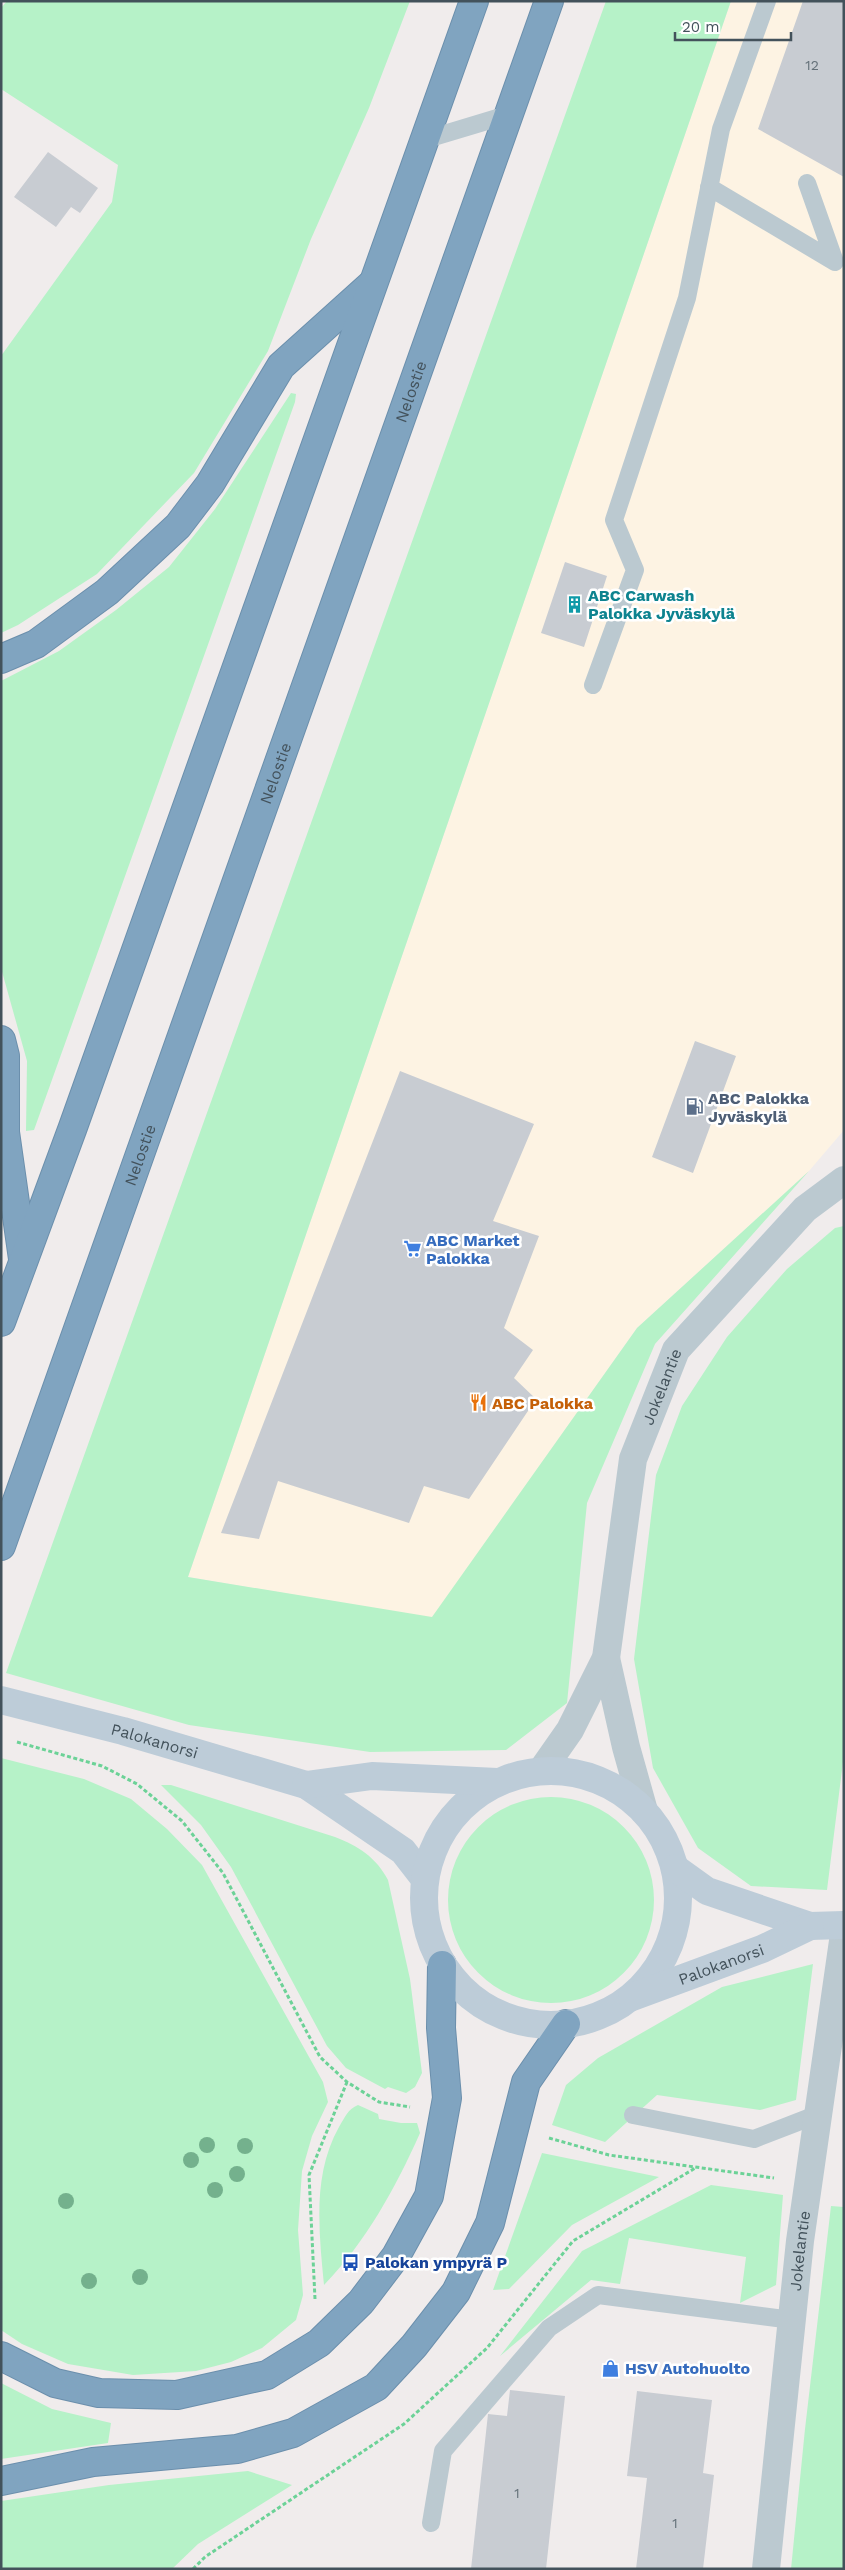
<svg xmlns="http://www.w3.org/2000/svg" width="845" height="2570" font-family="'Work Sans',sans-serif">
<rect width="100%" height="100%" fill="#f0ecec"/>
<path fill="#fdf3e3" d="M731 1H844V1130L809 1171 637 1328 432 1618 188 1577Z"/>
<path fill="#b6f2c8" d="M7 1H410L369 108 311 239 268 351 194 473 97 574 18 625 1 633V356L112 202 118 165 1 89V8Z
M606 1H731L188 1577 432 1617 637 1328 809 1171 655 1344 587 1503 567 1703 506 1750 370 1752 189 1725 6 1673Z
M291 393 296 394 295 402 34 1130 26 1131 27 1061 1 968V681L59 651 116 610 169 567 215 509Z
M844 1226V1754L827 1890 751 1886 698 1848 653 1768 634 1659 656 1475 682 1406 727 1337 787 1269 835 1228Z
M1 1758 84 1779 131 1799 167 1829 202 1865 323 2082 328 2102 312 2136 302 2171 298 2230 303 2295 296 2320 262 2348 231 2362 196 2371 133 2375 68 2364 22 2344 1 2330Z
M161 1785H171L335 1837C358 1846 376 1857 388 1880L410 1979 422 2073 415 2087 406 2093 388 2087 385 2089 346 2068 327 2046 231 1867 201 1825Z
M448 1900a103 103 0 1 1 206 0a103 103 0 1 1-206 0Z
M813 1964 796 2100 760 2110 657 2095 605 2142 552 2125 566 2085 598 2058 722 1987Z
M358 2105 378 2114 379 2119 401 2123H417L420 2133C396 2187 366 2242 324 2285 319 2232 312 2175 339 2127 345 2117 348 2109 358 2105Z
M542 2153 659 2177 572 2225 509 2289 493 2290Z
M711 2185 783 2195 776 2285 740 2303 746 2257 629 2238 620 2284 591 2280 500 2356 582 2251Z
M831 2206 844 2207V2569H791L805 2429Z
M1 2383 52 2409 111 2423 108 2443 1 2459Z
M248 2471 292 2485 198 2544 172 2569H1V2501L109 2485Z"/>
<path fill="#c8ccd2" d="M803 1H844V177L758 129Z
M48 152 98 188 80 213 71 207 56 227 14 197Z
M565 562 607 576 584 647 541 633Z
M695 1041 736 1056 693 1173 652 1157Z
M400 1071 534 1124 493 1221 539 1236 504 1328 533 1350 514 1378 536 1399 469 1499 424 1486 409 1523 278 1481 259 1539 221 1533Z
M510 2390 565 2396 546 2569H471L488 2414 507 2416Z
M637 2391 712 2400 703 2473 714 2475 703 2569H636L647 2478 627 2476Z"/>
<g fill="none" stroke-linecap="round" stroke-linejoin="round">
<defs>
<g id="highway">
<path d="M1 659 36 644 107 592 178 526 210 484 281 366 371 285"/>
<path d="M1 1040 5 1056V1132L23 1259"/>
<path d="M1 1322 73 1127 474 1"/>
<path id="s5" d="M1 1546 549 1"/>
<path d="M1 2356 55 2383 99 2393 177 2395 267 2375 319 2343 361 2302 396 2256 429 2196 447 2098 441 2028 442 1965"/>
<path d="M1 2481 93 2462 237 2449 293 2433 376 2387 414 2346 456 2292 490 2223 526 2082 566 2024"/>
</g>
</defs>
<use href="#highway" stroke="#6b8fac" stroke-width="30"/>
<path stroke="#6cd297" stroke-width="3" stroke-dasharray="4 2.5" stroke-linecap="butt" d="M17 1742 102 1766 137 1784 182 1821 223 1873 320 2057 347 2082 379 2102 410 2107
M549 2138 609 2155 774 2178
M315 2299 309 2175 347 2082
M193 2569 205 2557 404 2424 487 2348 573 2241 697 2167"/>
<path stroke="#bbc9d0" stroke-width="18" d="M424 140 510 114
M807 183 835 262
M709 187 835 262
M593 685 635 570 614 520 687 298 721 129 767 1
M633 2115 754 2139 816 2115
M431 2523 443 2451 549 2328 598 2295 792 2320"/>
<g stroke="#bbc9d0" stroke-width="28">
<path d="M606 1658 626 1747 644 1811"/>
<path id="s1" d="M542 1770 570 1730 606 1658 633 1459 676 1350 805 1209 844 1180"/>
<path id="s2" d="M766 2569 800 2241 844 1934"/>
</g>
<g stroke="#bdccd8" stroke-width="28">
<path id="s3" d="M1 1700 123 1731 306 1785 403 1851 424 1878"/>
<circle cx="551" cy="1898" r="127"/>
<path d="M306 1785 372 1776 497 1782"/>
<path d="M675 1868 707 1891 810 1926 844 1925"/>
<path id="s4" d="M632 1997 762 1949 810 1926"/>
</g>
<use href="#highway" stroke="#80a4c0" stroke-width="28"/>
</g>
<g fill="#74b18d">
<circle cx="207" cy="2145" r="8"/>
<circle cx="245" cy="2146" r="8"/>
<circle cx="191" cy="2160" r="8"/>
<circle cx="237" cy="2174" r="8"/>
<circle cx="215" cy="2190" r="8"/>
<circle cx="66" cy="2201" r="8"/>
<circle cx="140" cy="2277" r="8"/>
<circle cx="89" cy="2281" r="8"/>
</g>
<defs>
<symbol id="building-bare" viewBox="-9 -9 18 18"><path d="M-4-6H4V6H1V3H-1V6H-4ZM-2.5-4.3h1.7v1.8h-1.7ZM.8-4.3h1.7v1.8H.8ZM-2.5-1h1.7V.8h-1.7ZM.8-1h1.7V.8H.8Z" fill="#0f9aa8" stroke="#fff" stroke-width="2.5" paint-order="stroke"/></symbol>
<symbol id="fuel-bare" viewBox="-9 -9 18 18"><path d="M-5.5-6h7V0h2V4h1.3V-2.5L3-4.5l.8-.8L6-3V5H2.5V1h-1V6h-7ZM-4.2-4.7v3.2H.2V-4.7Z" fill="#5c6f8a" stroke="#fff" stroke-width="2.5" paint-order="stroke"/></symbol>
<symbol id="supermarket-bare" viewBox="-9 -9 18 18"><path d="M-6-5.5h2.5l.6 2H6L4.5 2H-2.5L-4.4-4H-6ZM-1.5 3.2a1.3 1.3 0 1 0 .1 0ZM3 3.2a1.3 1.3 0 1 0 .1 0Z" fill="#3f7fe0" stroke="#fff" stroke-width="2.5" paint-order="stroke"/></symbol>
<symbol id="restaurant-bare" viewBox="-9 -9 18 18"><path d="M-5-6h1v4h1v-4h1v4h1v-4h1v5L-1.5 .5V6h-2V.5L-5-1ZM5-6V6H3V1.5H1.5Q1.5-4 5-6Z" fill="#e8710a" stroke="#fff" stroke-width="2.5" paint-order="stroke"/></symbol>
<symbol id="bus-bare" viewBox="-9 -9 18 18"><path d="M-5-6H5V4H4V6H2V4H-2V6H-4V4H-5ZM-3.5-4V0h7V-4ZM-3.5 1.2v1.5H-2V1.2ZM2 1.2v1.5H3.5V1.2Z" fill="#1a4fb4" stroke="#fff" stroke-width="2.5" paint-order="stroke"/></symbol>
<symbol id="shop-bare" viewBox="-9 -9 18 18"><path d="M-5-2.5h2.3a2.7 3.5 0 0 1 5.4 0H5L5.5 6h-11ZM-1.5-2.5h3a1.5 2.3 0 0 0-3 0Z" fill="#3f7fe0" stroke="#fff" stroke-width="2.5" paint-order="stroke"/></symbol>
</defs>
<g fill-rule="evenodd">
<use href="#building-bare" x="562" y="592" width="25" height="25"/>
<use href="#fuel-bare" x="682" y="1094" width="25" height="25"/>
<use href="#supermarket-bare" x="400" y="1236" width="25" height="25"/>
<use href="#restaurant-bare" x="466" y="1390" width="25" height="25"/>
<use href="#bus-bare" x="338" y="2250" width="25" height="25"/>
<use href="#shop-bare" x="598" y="2356" width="25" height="25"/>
</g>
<g text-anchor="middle" stroke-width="5" stroke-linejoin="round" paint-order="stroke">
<g font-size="14" fill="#647079">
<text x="812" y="70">12</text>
<text x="517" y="2498">1</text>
<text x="675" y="2528">1</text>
</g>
<g font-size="16" fill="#43525b" stroke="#fff">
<text dy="6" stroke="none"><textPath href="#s5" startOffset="1225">Nelostie</textPath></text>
<text dy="6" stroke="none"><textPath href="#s5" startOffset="820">Nelostie</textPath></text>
<text dy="6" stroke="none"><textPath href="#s5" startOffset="415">Nelostie</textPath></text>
<text dy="6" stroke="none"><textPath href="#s1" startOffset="408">Jokelantie</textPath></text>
<text dy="6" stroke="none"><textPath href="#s3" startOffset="159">Palokanorsi</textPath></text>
<text dy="6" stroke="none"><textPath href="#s4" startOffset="95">Palokanorsi</textPath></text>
<text dy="6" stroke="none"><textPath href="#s2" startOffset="320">Jokelantie</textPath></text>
</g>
<g font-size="16" font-weight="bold" fill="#0d838f" stroke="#fff" text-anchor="start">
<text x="588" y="601">ABC Carwash<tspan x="588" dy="18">Palokka Jyväskylä</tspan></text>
</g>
<g font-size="16" font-weight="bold" fill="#4e5e75" stroke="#fff" text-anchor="start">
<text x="708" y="1104">ABC Palokka<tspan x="708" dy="18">Jyväskylä</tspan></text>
</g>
<g font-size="16" font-weight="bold" fill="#366cbe" stroke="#fff" text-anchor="start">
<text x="426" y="1246">ABC Market<tspan x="426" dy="18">Palokka</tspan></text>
<text x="625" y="2374">HSV Autohuolto</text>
</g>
<g font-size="16" font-weight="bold" fill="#c56008" stroke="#fff" text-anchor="start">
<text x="492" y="1409">ABC Palokka</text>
</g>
<g font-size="16" font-weight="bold" fill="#164399" stroke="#fff" text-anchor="start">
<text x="365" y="2268">Palokan ympyrä P</text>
</g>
</g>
<rect width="845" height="2570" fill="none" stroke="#43525b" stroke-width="5"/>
<path d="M675 32v8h116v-8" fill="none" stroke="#43525b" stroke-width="2.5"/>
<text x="682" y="32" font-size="15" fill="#43525b" stroke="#ffffff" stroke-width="4" paint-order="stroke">20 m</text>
</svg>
